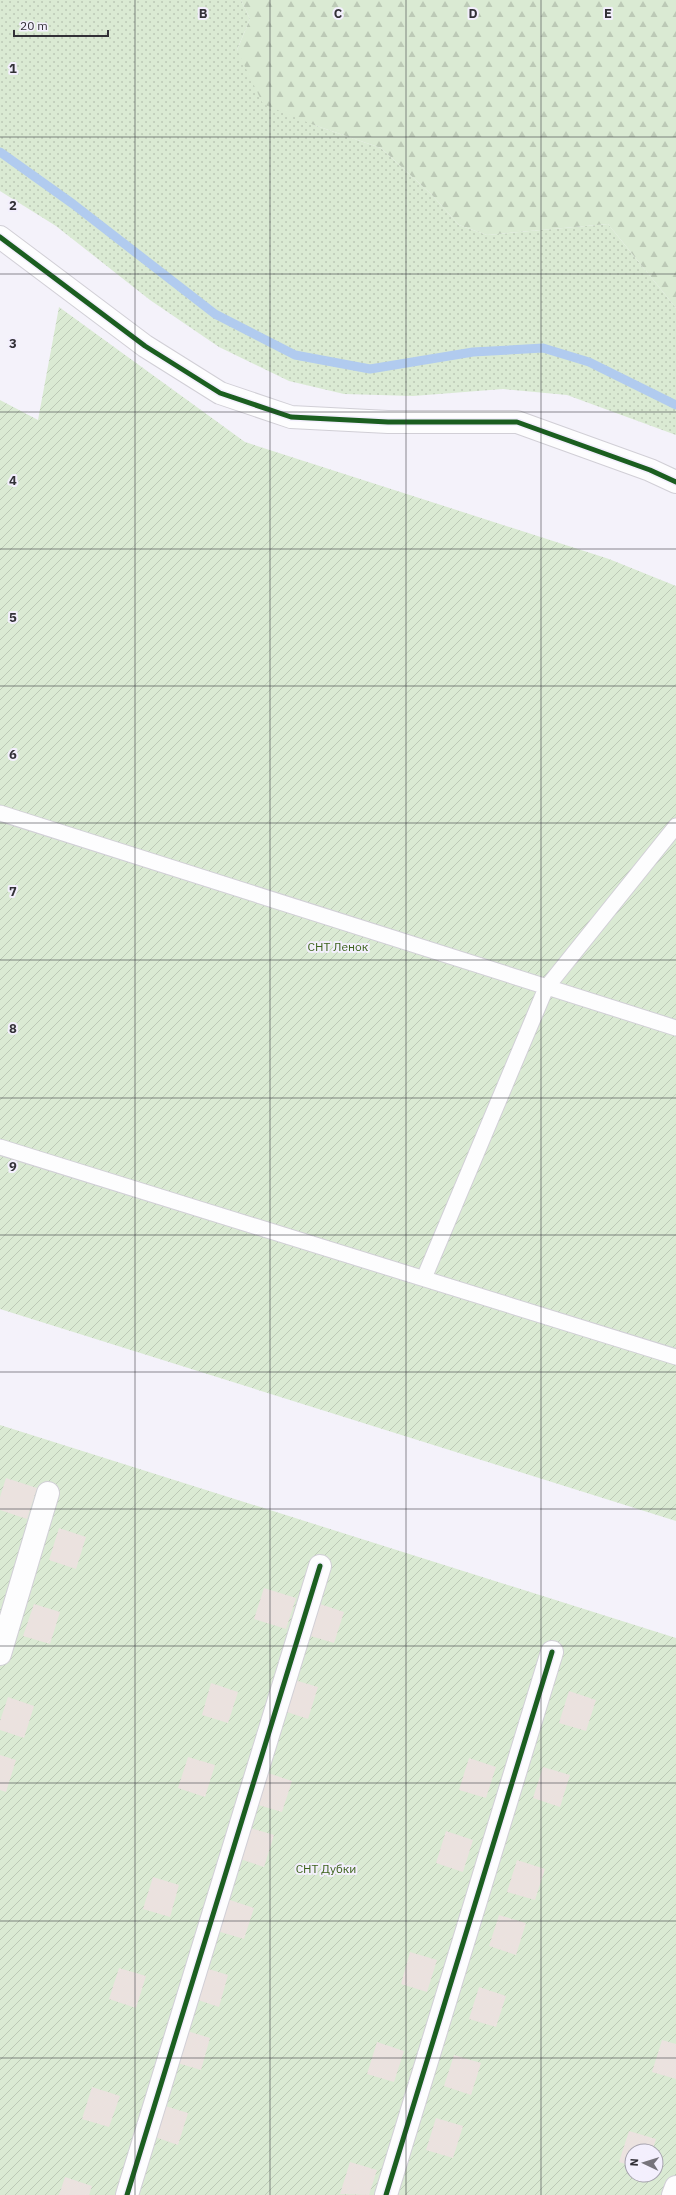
<svg xmlns="http://www.w3.org/2000/svg" width="676" height="2195" font-family="'IBM Plex Sans',sans-serif">
<defs>
<pattern id="grass-dots" width="8" height="8" patternUnits="userSpaceOnUse"><rect width="8" height="8" fill="#daead3"/><path d="M2 2h.1M6 6h.1" fill="none" stroke="#bcc9b6" stroke-width="1.8" stroke-linecap="round"/></pattern>
<pattern id="forest-firs" width="22" height="20" patternUnits="userSpaceOnUse"><rect width="22" height="20" fill="#daead3"/><path d="M5 1l3.5 6h-7zM16 11l3.5 6h-7z" fill="#bcc9b6"/></pattern>
<pattern id="garden-furrows" width="10" height="10" patternUnits="userSpaceOnUse"><rect width="10" height="10" fill="#daead3"/><path d="M-1 1l2-2M0 10L10 0M9 11l2-2" fill="none" stroke="#bcc9b6"/></pattern>
</defs>
<rect width="100%" height="100%" fill="#f4f2fa"/>
<path fill="url(#grass-dots)" d="M0 0H241L250 19 237 50 314 125 381 148 432 195 459 225 487 235 608 224 676 308V435L567 395 503 389 413 396 344 394 289 381 219 347 150 300 56 226 0 191Z"/>
<path fill="url(#forest-firs)" d="M241 0H676V308L608 224 487 235 459 225 432 195 381 148 314 125 263 104 237 50 250 19Z"/>
<path fill="url(#garden-furrows)" fill-rule="evenodd" d="M59 307 245 442 609 559 676 586V1521L0 1309V400L38 420Z
M0 1425 676 1638V2195H0ZM632 2151H656V2175H632Z"/>
<g fill="none" stroke-linecap="round" stroke-linejoin="round">
<path stroke="#b1cbef" stroke-width="9" d="M0 152 73 204 215 314 295 355 370 369 473 352 543 348 589 362 676 405"/>
</g>
<path fill="#ebe2df" d="M6 1478 37 1488 27 1519 0 1510V1497Z
M59 1528 86 1537 76 1569 49 1560Z
M264 1588 296 1598 286 1629 254 1619Z
M317 1603 344 1612 334 1643 307 1635Z
M34 1604 60 1612 50 1644 23 1636Z
M291 1679 318 1687 308 1719 281 1710Z
M211 1683 238 1692 228 1723 202 1715Z
M569 1691 596 1700 586 1731 559 1723Z
M8 1697 34 1706 24 1738 0 1730V1721Z
M0 1755 16 1760 6 1792 0 1790Z
M188 1757 215 1765 205 1797 178 1788Z
M469 1758 496 1767 486 1798 459 1790Z
M543 1767 570 1775 560 1807 533 1798Z
M265 1772 292 1781 282 1812 255 1804Z
M247 1827 274 1835 264 1867 237 1858Z
M446 1831 473 1840 463 1872 436 1863Z
M517 1860 545 1869 535 1900 507 1892Z
M153 1877 179 1885 170 1917 143 1909Z
M227 1899 254 1908 244 1939 217 1931Z
M499 1915 526 1923 516 1955 489 1946Z
M410 1952 437 1960 427 1992 401 1984Z
M202 1967 228 1975 219 2007 192 1998Z
M119 1968 146 1976 136 2008 109 1999Z
M479 1987 506 1996 496 2027 469 2019Z
M184 2030 210 2038 201 2070 174 2062Z
M662 2040 676 2044V2079L652 2072Z
M377 2042 404 2051 394 2082 367 2074Z
M454 2055 481 2063 471 2095 444 2086Z
M92 2087 120 2096 109 2127 82 2119Z
M162 2105 188 2113 178 2145 152 2136Z
M436 2118 463 2126 453 2158 426 2150Z
M629 2131 656 2139 652 2151H632V2166L619 2162Z
M350 2162 377 2170 369 2195 340 2194Z
M65 2177 92 2186 89 2195H59Z"/>
<g fill="none" stroke-linecap="round" stroke-linejoin="round">
<defs>
<path id="lane" d="M0 813 676 1028
M0 1147 676 1357
M424 1278 546 988 676 826"/>
<path id="street" d="M0 237 145 346 220 393 291 417 388 422H517L650 470 676 482
M0 1654 48 1493
M127 2195 320 1566
M386 2195 552 1652
M673 2195 676 2187"/>
</defs>
<use href="#lane" stroke="#d1cfd6" stroke-width="17"/>
<use href="#street" stroke="#d1cfd6" stroke-width="24"/>
<use href="#lane" stroke="#fdfdfe" stroke-width="15"/>
<use href="#street" stroke="#fdfdfe" stroke-width="22"/>
<defs>
<path id="cycleway" d="M0 237 145 346 220 393 291 417 388 422H517L650 470 676 482
M127 2195 320 1566
M386 2195 552 1652"/>
</defs>
<use href="#cycleway" stroke="#f3effd" stroke-width="8"/>
<use href="#cycleway" stroke="#1b5e20" stroke-width="5"/>
</g>
<path fill="none" stroke="#323037" stroke-width="1" stroke-opacity="0.55" d="M135 0V2195M270 0V2195M406 0V2195M541 0V2195M0 137H676M0 274H676M0 412H676M0 549H676M0 686H676M0 823H676M0 960H676M0 1098H676M0 1235H676M0 1372H676M0 1509H676M0 1646H676M0 1783H676M0 1921H676M0 2058H676"/>
<g text-anchor="middle" stroke-width="4" stroke-linejoin="round" paint-order="stroke">
<g font-size="12" fill="#3b621a" stroke="#f3effd">
<text x="338" y="951">СНТ Ленок</text>
<text x="326" y="1873">СНТ Дубки</text>
</g>
</g>
<g font-size="13" text-anchor="middle" font-weight="bold" fill="#323037" stroke="#f3effd" stroke-width="4" stroke-linejoin="round" paint-order="stroke">
<text x="203" y="18">B</text>
<text x="338" y="18">C</text>
<text x="473" y="18">D</text>
<text x="608" y="18">E</text>
<text x="13" y="73">1</text>
<text x="13" y="210">2</text>
<text x="13" y="348">3</text>
<text x="13" y="485">4</text>
<text x="13" y="622">5</text>
<text x="13" y="759">6</text>
<text x="13" y="896">7</text>
<text x="13" y="1033">8</text>
<text x="13" y="1171">9</text>
</g>
<g transform="translate(644 2163) rotate(274)"><circle r="19" fill="#f3effd" stroke="#a6a3ae"/>
<path d="M0-3L7 15L0 10L-7 15Z" fill="#76747b"/>
<text y="-6" font-size="11" font-weight="bold" text-anchor="middle" fill="#323037">N</text>
</g>
<path d="M14 30v6h94v-6" fill="none" stroke="#323037" stroke-width="2"/>
<text x="20" y="30" font-size="12" fill="#323037" stroke="#f3effd" stroke-width="3" paint-order="stroke">20 m</text>
</svg>
